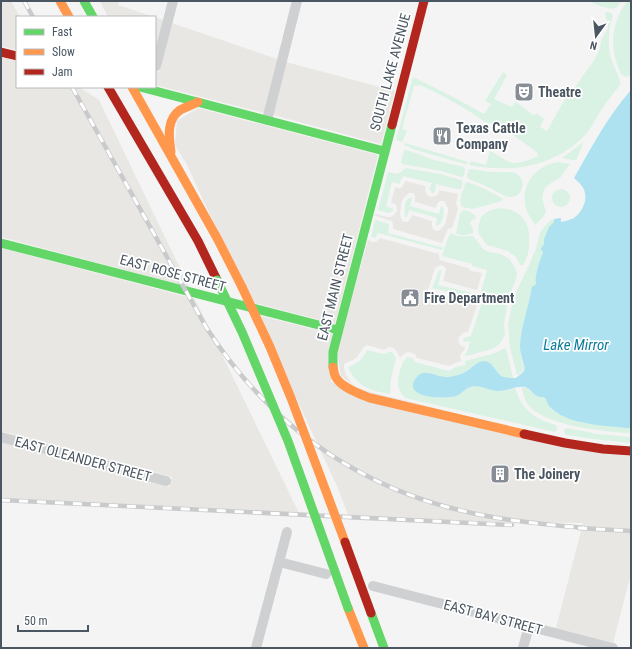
<svg xmlns="http://www.w3.org/2000/svg" width="632" height="649" font-family="'Roboto Condensed',sans-serif">
<rect width="100%" height="100%" fill="#f4f4f4"/>
<path fill="#e8e7e3" fill-rule="evenodd" d="M1 1H11L20 17H17V50L1 46Z
M100 1H119L118 5 154 17H108Z
M155 17 163 20 155 51Z
M172 23 277 59 264 113 155 85V71L159 72Z
M1 57 17 61V87H79L99 100 189 287 1 237Z
M286 62 395 91 381 144 273 115Z
M198 108 378 155 335 324 255 303 210 215 187 165 175 145 177 121Z
M405 181 426 186 425 189 426 193 430 197 436 196 439 193V190L458 194 456 203 458 209 455 219 452 228 448 229 446 233 442 243 393 229V224L392 221 376 216H374L376 214 387 217H391L394 215 397 211V207L395 204 391 203 395 187 399 188H401L403 186ZM409 193H413L415 195V202L436 208 437 204 440 201H444L446 204 448 208V212L445 224 443 227 440 230 436 231 433 229 432 226V221L412 215 410 219 408 222H406L402 221 400 214 401 206V203L404 197Z
M380 238 439 254V258L440 260 468 268 471 271 482 273 477 290 443 281 446 269 444 266 441 265 435 268 429 287 428 290 431 293 470 301 477 305 468 332 463 333 459 337 458 341 460 345 461 346 465 347 464 350 460 355 461 361 455 363 449 366 417 358 415 354 409 352 405 353 400 358 398 354 394 348 389 347 384 350 367 345 364 347 357 357 353 360 345 363 344 365V368L346 375 350 381 355 386 341 376 337 352 368 240 372 242H376Z
M1 248 195 299 299 513 1 498V442L169 487 172 477 1 431Z
M261 316 332 334 331 382 631 457V574L614 639V643L556 628 583 523 350 520 337 486 296 398Z"/>
<path fill="#d9f2e3" d="M589 1H622L616 8C607 10 597 5 589 1Z
M627 1H631V74L628 77C622 77 620 72 618 67 609 44 613 20 627 1Z
M606 12H609L612 14C613 18 611 22 610 26 609 35 608 46 610 55 612 64 621 78 620 85 614 93 607 101 602 109 596 118 592 127 585 135 579 142 572 147 564 152 534 170 502 171 469 165L471 161 486 165 490 151C496 154 507 162 513 163 520 164 532 159 538 156L537 152 513 135 496 125 485 122 469 111 441 95 420 85 414 86 402 129 407 131 402 142 396 140 413 77 457 99 484 114 491 104 485 101 503 72 507 75 494 99 511 107 516 102 533 115H535L536 113 544 119 540 127 547 131 565 99 568 94 573 90 584 74 593 62 600 49 601 40 608 28V23L606 18 605 15Z
M405 143 468 162V163L465 164 412 149V148L404 145Z
M582 143H583V144L576 160H573L562 158Z
M404 150H407L434 160 464 167 465 169 464 176 461 177 441 171 402 164 401 162Z
M558 162 570 164 560 178 551 183 545 188 543 193 542 198 546 212 544 216 535 225C532 220 528 215 526 209 520 186 534 166 558 162Z
M406 168 440 174 461 180 463 181 461 189H457L436 184 435 191 434 193H432L429 189 432 183 403 176 399 184 392 182 386 206 393 209 392 212 388 213 378 210 388 172 398 174Z
M469 169H472C480 170 488 172 496 172 502 173 509 171 515 173 527 178 524 197 511 197 503 197 495 190 488 187 482 184 475 181 468 179L467 176Z
M468 182 472 184 483 188 502 198 503 199 502 201 473 209 462 207C458 201 463 191 465 184L466 183Z
M552 198a9 9 0 1 1 18 0a9 9 0 1 1-18 0Z
M411 197 412 199 410 206 439 214 441 206H442C446 212 443 224 436 226L437 218 409 210 407 217 406 218 405 217C404 215 405 203 406 201 407 200 409 198 411 197Z
M500 208C522 210 531 223 529 244 529 251 527 259 523 265H520L516 257 508 251 487 245 479 234 478 228 481 217 487 212 491 210Z
M464 210 470 212 476 216 475 219 472 220 470 223 473 229V233C467 235 461 237 456 233L460 213Z
M554 219V222L551 226 544 244 541 248V250L543 252V253C539 260 535 275 536 284 534 286 531 289 531 292 530 295 530 298 529 301 527 315 515 345 522 358 520 367 530 367 518 375H517L510 348 509 335 508 325 512 304 516 292 530 263 536 249 538 240 541 231 545 226 551 220Z
M375 220 389 224 388 233 444 248 442 250 378 233 375 238 371 237Z
M451 233C460 238 463 236 473 236L484 250 489 252 501 254 509 259 512 263 516 270 517 275 516 279 508 300 504 324 505 335 501 342 497 346 492 349 470 355 464 356C468 351 469 348 470 341L464 342 463 341 464 338 471 336 482 303 472 297 432 288 439 271 442 270 438 285 480 295 487 270 472 266V264L442 256 448 238Z
M506 348 513 378C501 378 499 374 492 365L476 364C459 377 450 380 429 373L419 394C431 397 445 400 456 396 463 393 468 386 476 386 483 387 490 391 497 391 503 392 510 389 515 388 523 411 533 418 556 425L558 429 555 432 405 398C394 386 398 378 402 364L403 362 407 357 412 358 415 362 449 371 456 367 465 365V361L492 354Z
M367 350 384 354 389 352H392L396 358 391 379 390 394C371 391 356 386 348 367 357 364 363 359 367 350Z
M522 387 527 388 534 394 543 396 546 400 553 411 561 415 581 422 625 428H631V433C605 432 549 426 530 407 525 401 523 395 522 387Z
M567 428 598 434 631 437V443L593 439 567 435 565 434 564 432 565 429Z"/>
<path fill="#aee2f0" d="M631 90V428H625C611 426 596 426 581 422 570 420 548 412 546 399L543 397C534 398 532 389 525 387 516 386 507 391 498 391 490 391 482 386 474 386 466 387 462 394 456 396 447 399 412 399 413 385 413 382 415 379 417 377 424 367 438 378 448 377 454 376 460 375 465 372 471 369 476 362 483 361 494 361 495 374 504 377 508 378 513 378 516 378 519 375 523 373 524 371 526 367 522 362 522 357 515 344 529 307 531 291L532 287 536 284C534 278 540 258 543 253V252L541 250V248L544 244V239L549 227 554 222V219L561 218V222C565 221 570 220 574 218 584 211 590 195 581 185 579 182 576 180 574 178 591 148 608 116 631 90Z"/>
<g fill="none" stroke-linecap="round" stroke-linejoin="round">
<path stroke="#ced0d2" stroke-width="10" d="M156 66 173 1
M267 120 297 1
M1 437 166 481
M279 562 326 574
M373 586 613 648
M256 648 287 532
M523 648 529 626"/>
<path stroke="#63d668" stroke-width="9" d="M84 1 93 17
M140 87 384 151
M1 243 338 330
M333 367V352L392 125
M371 613 384 648"/>
<path stroke="#ff974d" stroke-width="9" d="M60 1 69 17
M132 87 217 238 242 287
M171 152C169 137 166 120 180 110 186 107 192 105 198 102
M333 367C334 371 334 376 337 379 343 388 360 394 370 398L524 434
M348 608 364 648"/>
<path stroke="#b3261e" stroke-width="9" d="M1 52 17 56
M108 87 198 241 217 280
M392 125 424 1
M524 434 565 443 603 449 631 451"/>
<defs>
<path id="rail" d="M24 1 33 17
M72 87 206 327C264 418 350 483 455 509 497 520 541 524 584 528
M1 500 512 525
M578 528 631 531"/>
</defs>
<use href="#rail" stroke="#c9cacc" stroke-width="4.5"/>
<use href="#rail" stroke="#fff" stroke-width="3" stroke-dasharray="9" stroke-linecap="butt"/>
<path stroke="#63d668" stroke-width="9" d="M217 280 242 332 288 441 348 608"/>
<path stroke="#ff974d" stroke-width="9" d="M242 287 270 347 291 398 345 542"/>
<path stroke="#b3261e" stroke-width="9" d="M345 542 371 613"/>
</g>
<defs>
<symbol id="theatre-square" viewBox="-11 -11 22 22"><rect x="-9" y="-9" width="18" height="18" rx="4" fill="#868d94" stroke="#fff"/><path d="M-5-5.5Q0-4 5-5.5V0Q5 5 0 6Q-5 5-5 0ZM-3.3-2.5H-1v1.5H-3.3ZM1-2.5H3.3v1.5H1ZM-2.8 1Q0 5.5 2.8 1Z" fill="#fff"/></symbol>
<symbol id="restaurant-square" viewBox="-11 -11 22 22"><rect x="-9" y="-9" width="18" height="18" rx="4" fill="#868d94" stroke="#fff"/><path d="M-5-6h1v4h1v-4h1v4h1v-4h1v5L-1.5 .5V6h-2V.5L-5-1ZM5-6V6H3V1.5H1.5Q1.5-4 5-6Z" fill="#fff"/></symbol>
<symbol id="civic-square" viewBox="-11 -11 22 22"><rect x="-9" y="-9" width="18" height="18" rx="4" fill="#868d94" stroke="#fff"/><path d="M-.6-6.5H3V-4.5H.6V-3L4-1V1h2V6H-6V1h2V-1L-.6-3ZM-1.2 2.5V6h2.4V2.5Z" fill="#fff"/></symbol>
<symbol id="building-square" viewBox="-11 -11 22 22"><rect x="-9" y="-9" width="18" height="18" rx="4" fill="#868d94" stroke="#fff"/><path d="M-4-6H4V6H1V3H-1V6H-4ZM-2.5-4.3h1.7v1.8h-1.7ZM.8-4.3h1.7v1.8H.8ZM-2.5-1h1.7V.8h-1.7ZM.8-1h1.7V.8H.8Z" fill="#fff"/></symbol>
</defs>
<g fill-rule="evenodd">
<use href="#theatre-square" x="513" y="81" width="22" height="22"/>
<use href="#restaurant-square" x="431" y="125" width="22" height="22"/>
<use href="#civic-square" x="399" y="287" width="22" height="22"/>
<use href="#building-square" x="489" y="463" width="22" height="22"/>
</g>
<g text-anchor="middle" stroke-width="3.5" stroke-linejoin="round" paint-order="stroke">
<g font-size="14" fill="#4a5661" stroke="#fff">
<text transform="translate(390 72) rotate(-75)" y="5">SOUTH LAKE AVENUE</text>
<text transform="translate(173 273) rotate(15)" y="5">EAST ROSE STREET</text>
<text transform="translate(335 287) rotate(-76)" y="5">EAST MAIN STREET</text>
<text transform="translate(83 459) rotate(15)" y="5">EAST OLEANDER STREET</text>
<text transform="translate(493 617) rotate(15)" y="5">EAST BAY STREET</text>
</g>
<g font-size="14" font-weight="bold" fill="#4a5661" stroke="#fff" text-anchor="start">
<text x="538" y="97">Theatre</text>
<text x="456" y="133">Texas Cattle<tspan x="456" dy="16">Company</tspan></text>
<text x="424" y="303">Fire Department</text>
<text x="514" y="479">The Joinery</text>
</g>
<g font-size="15" font-style="italic" fill="#0c7c9b" stroke="#fff">
<text x="576" y="350">Lake Mirror</text>
</g>
</g>
<rect width="632" height="649" fill="none" stroke="#4a5661" stroke-width="4"/>
<rect x="16" y="16" width="140" height="72" fill="#ffffff" stroke="#b7bbc0"/>
<rect x="24" y="29" width="20" height="6" fill="#63d668" stroke="#b7bbc0"/>
<text x="52" y="36" font-size="12" fill="#4a5661">Fast</text>
<rect x="24" y="49" width="20" height="6" fill="#ff974d" stroke="#b7bbc0"/>
<text x="52" y="56" font-size="12" fill="#4a5661">Slow</text>
<rect x="24" y="69" width="20" height="6" fill="#b3261e" stroke="#b7bbc0"/>
<text x="52" y="76" font-size="12" fill="#4a5661">Jam</text>
<g transform="translate(596 36) rotate(195)" stroke="#ffffff" stroke-width="3" paint-order="stroke">
<path d="M0-3L7 15L0 10L-7 15Z" fill="#4a5661"/>
<text y="-6" font-size="11" font-weight="bold" text-anchor="middle" fill="#4a5661">N</text>
</g>
<path d="M18 625v6h70v-6" fill="none" stroke="#4a5661" stroke-width="2"/>
<text x="24" y="625" font-size="12" fill="#4a5661" stroke="#ffffff" stroke-width="3" paint-order="stroke">50 m</text>
</svg>
